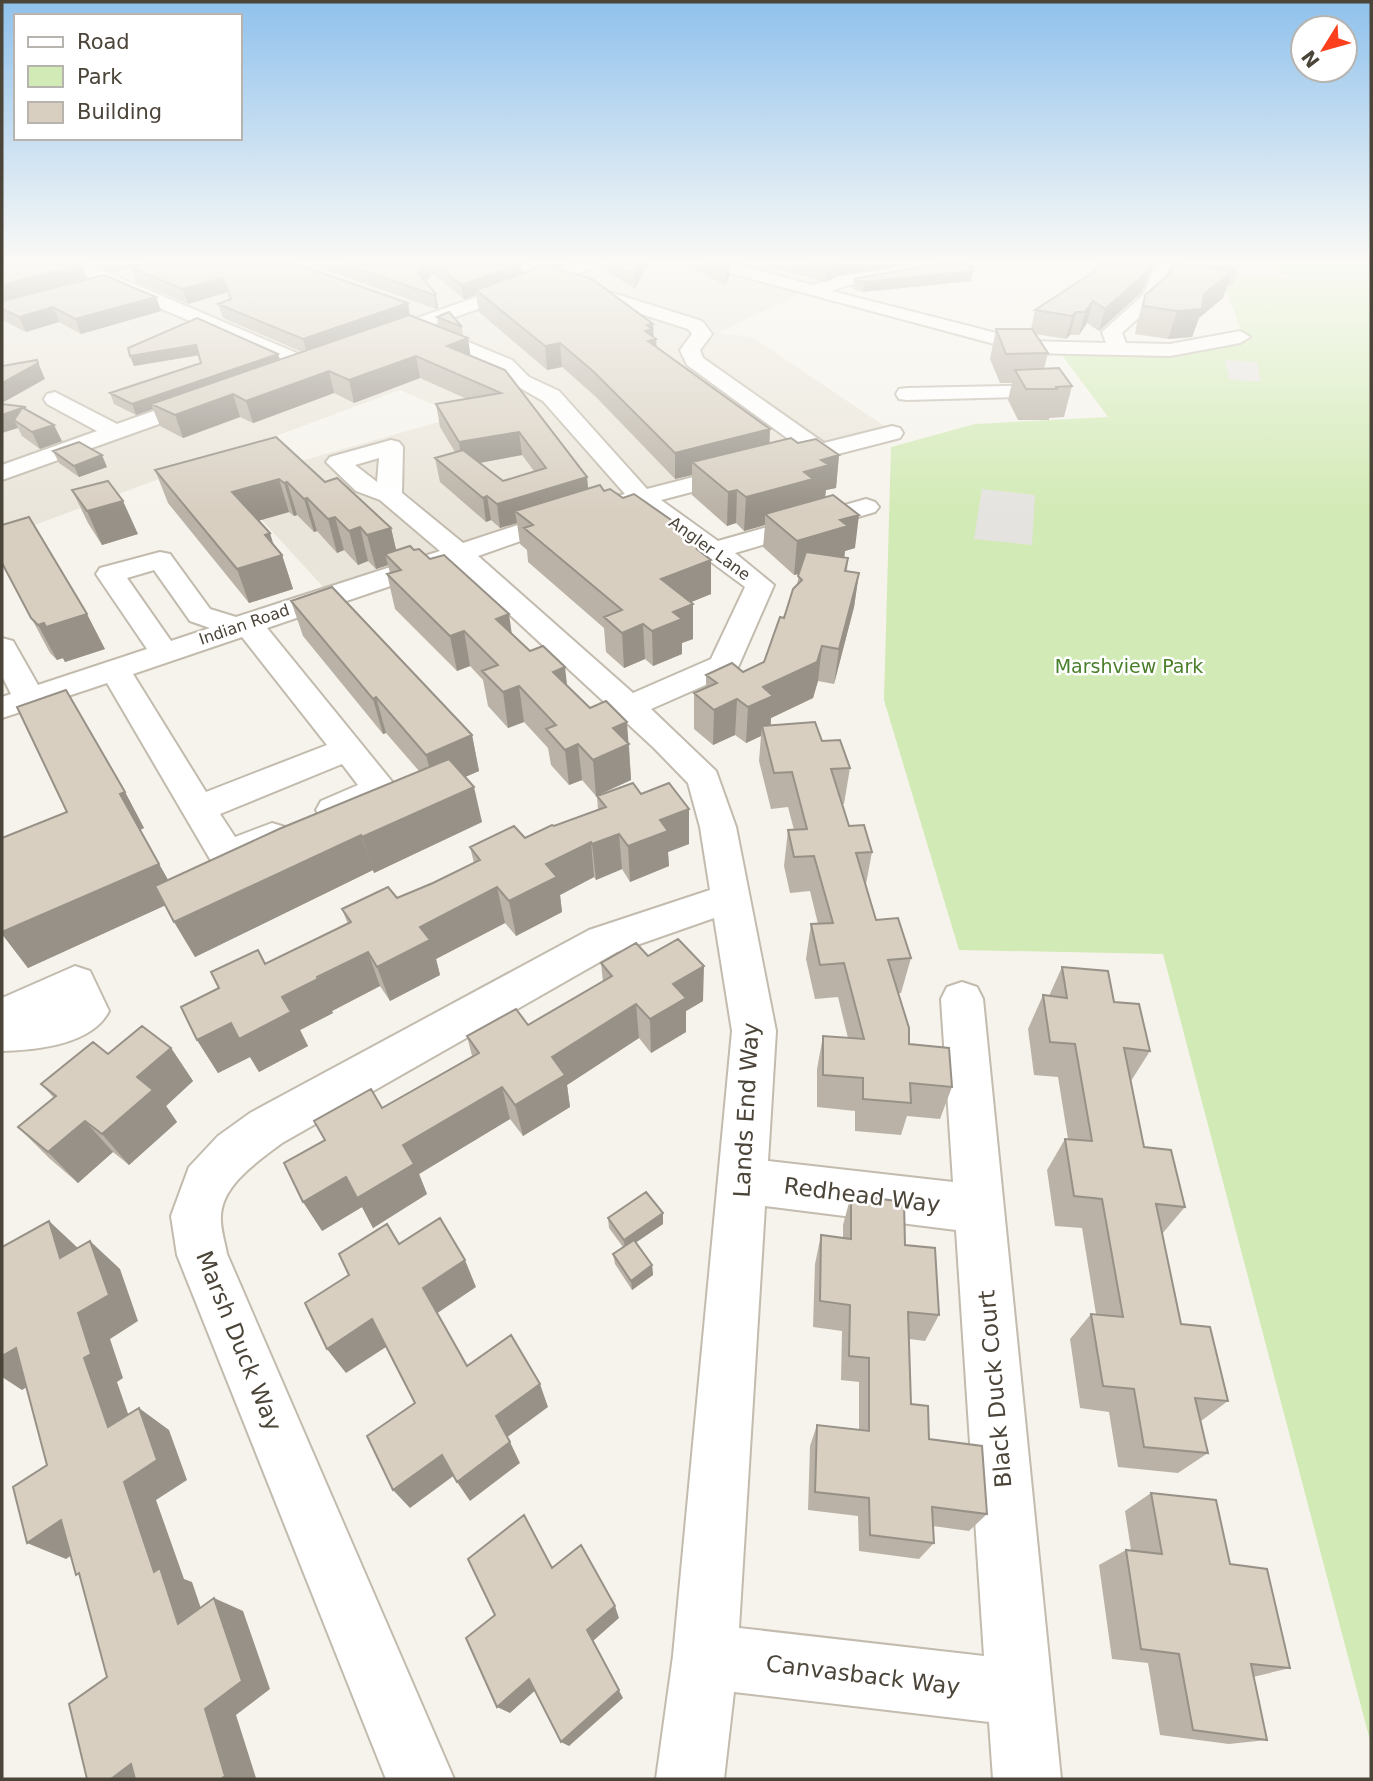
<svg xmlns="http://www.w3.org/2000/svg" width="1373" height="1781" font-family="'DejaVu Sans',sans-serif">
<rect width="100%" height="100%" fill="#f6f3ec"/>
<path fill="#eae5da" d="M2 264H920L818 285 718 333 752 337 889 429 326 590 227 482 460 416 400 390 2 537V382L21 376 2 365Z"/>
<path fill="#d2eab5" d="M1264 264H1371V1744L1163 954 959 950 884 700 891 447 975 424 1108 417 1059 351 1185 354 1245 342 1221 275 1292 278Z"/>
<path fill="#e5e3e0" d="M1225 360 1257 362 1261 382 1229 379Z
M982 489 1035 495 1032 545 974 539Z"/>
<g fill="none" stroke-linecap="round" stroke-linejoin="round">
<defs>
<path id="minor" d="M64 264H87L313 360 316 364 313 368H299L67 268Z
M495 264H519L548 272 573 264H596L594 268 565 278 702 321 712 334 700 350 703 358 824 443 892 426 900 428 903 433 900 438 661 500 718 541 866 499 875 502 879 507 875 512 735 553 774 585 739 665 735 672 651 709 716 771 736 827 776 1031 768 1161 953 1182 941 999 947 987 962 982 977 987 983 999 1061 1779H993L989 1722 734 1692 724 1779H656L673 1656 732 1031 714 918 617 952 282 1143C260 1160 222 1184 221 1216 220 1228 225 1242 227 1254L454 1779H386L177 1255 171 1216 189 1167 218 1136 250 1113 589 930 710 890 700 827 688 783 654 748 455 564 267 628 398 789C391 800 347 823 332 822 329 822 325 820 321 819L316 810 321 801 358 785 342 764 220 814 235 837 272 823 285 827 290 836 285 845 240 866 227 869 214 866 107 683 2 718V697L11 694 2 676V638L13 641 38 685 147 649 96 574 100 568 160 552 170 554 210 609 236 617 440 551 380 500 356 491 326 462 330 457 391 440 399 442 403 447 402 493 463 543 551 514 625 494 543 401 515 385 498 368 414 332 402 336 392 330 395 326 530 278 497 268ZM548 284 688 329 692 334 680 350 687 365 802 449 647 489 559 391 529 377 512 360 430 326ZM379 458 377 482 355 465ZM637 507 745 587 711 659 633 693 478 556 569 524ZM154 570 190 621 210 628 171 641 127 578ZM242 637 327 745 206 792 133 674ZM765 1206 956 1230 984 1656 739 1628Z
M708 264H735L813 285 841 276 906 266 912 267 915 271 912 275 845 286 832 291 1028 341 1106 343 1102 332 1144 294 1155 264H1171L1158 300 1122 333 1126 343 1170 344 1240 331 1250 337 1240 343 1170 356 1028 353 711 268Z
M1048 385 1056 386 1059 391 1056 396 907 400 899 399 896 394 899 389 907 388Z
M55 392 117 424 207 392 215 394 218 399 215 404 2 480V465L97 431 47 404 44 399 47 394Z
M75 966 90 971 109 1011C92 1045 36 1050 2 1051V998Z"/>
</defs>
<use href="#minor" stroke="#c2bbae" stroke-width="4"/>
<use href="#minor" fill="#fff" fill-rule="evenodd"/>
</g>
<path fill="#bab2a6" fill-rule="evenodd" d="M93 264H144L112 272Z
M309 264H518L522 273 540 267 527 264H566L554 267 656 339 657 347 770 429 769 443H798L839 455 836 488 826 490 825 497 855 548 845 551 844 557 848 558 847 571 859 573 854 607 834 684 818 681 813 698 771 718V725L822 741 850 768 844 804H842L849 826 872 852 866 884 876 920 911 958 901 993H898L909 1044 952 1087 940 1119 907 1116 901 1135 855 1131V1111L817 1107V1069L823 1036 848 1038 838 997 815 999 806 959 811 924H818L810 891 790 893 784 866 788 830H794L788 807 771 809 759 761 761 736 746 743 735 735 713 745 694 729V693L706 688V675L743 672 764 662 797 585 799 574 794 575 763 547 765 525 744 531 736 523 727 526 692 495V475L675 479 596 397 562 367 547 370 479 312 476 295 464 299 433 274 425 282 436 294 438 308 436 309Z
M598 264H648L635 289 598 266Z
M681 264H730L729 276 726 285Z
M759 264H909L836 276 826 282Z
M1098 264H1153L1142 292 1099 331 1087 323 1079 335H1070L1066 339 1035 334 1048 353 1044 369 1072 386 1064 417 1049 418V420H1018L1008 400 1012 383H1000L990 359 996 329H1031L1035 310 1096 271Z
M1173 264H1241L1233 285H1228L1223 298 1199 318 1192 337 1168 339 1135 334 1137 323 1145 295 1168 275Z
M131 268 408 303 410 315 438 327 437 317 462 327 463 337 468 338 470 356 587 477 588 489 604 491 623 498 707 545V557L711 560V594L691 602 693 604V639L682 643V654L653 666 645 659 624 668 606 652 604 628 528 562 527 550 520 544 517 523 500 528 491 520 486 522 440 482 435 458 455 452 440 427 436 404 467 399 420 378 354 403 334 393 253 423 240 417 183 438 160 426 153 409 136 415 114 404 110 393 201 363 199 355 134 366 130 356 278 354 280 359 302 352 223 318 218 304 230 299 228 292 188 304 136 282ZM522 455 534 471 503 481 480 463Z
M972 270 971 281 863 292 852 289 854 279Z
M156 297 161 311 81 334 59 322 26 332 2 320V301Z
M2 404 28 411 62 441 40 449 22 436 18 428Z
M53 451 107 467 79 477 59 463Z
M155 470 325 482 391 528 396 550 512 635 628 743 629 744 631 780 596 796 582 780 569 785 551 765 548 748 524 722 508 728 488 706 483 680 470 666 457 671 395 609 387 574 390 573 388 565 376 569 368 561 358 565 344 550 337 553 317 531 314 532 297 515 294 516 289 512 258 521 274 545 282 555 293 589 249 603 168 503Z
M72 490 138 534 102 545 88 523Z
M2 563 105 649 65 662 63 658 57 660 50 653Z
M291 601 472 735 479 771 465 777 482 822 374 873 373 870 195 957 166 905 28 968 2 934V838L125 792 144 828 140 830 168 880 419 771 386 733 383 734 303 636Z
M641 794 689 844 668 852 669 866 630 882 622 869 596 880 594 877 560 895 562 912 516 936 505 923 436 959 440 975 390 1001 380 986 332 1011 333 1013 300 1030 308 1046 259 1072 250 1057 218 1073 197 1040 219 988 265 964 348 924 342 909 397 898 433 883 474 863 470 847 525 838 598 810 597 796Z
M648 956 703 1001 686 1011V1032L651 1053 639 1038 567 1085 570 1107 523 1136 510 1119 419 1174 427 1194 373 1228 362 1207 322 1231 382 1108 472 1056 467 1036 528 1025 603 982 601 963Z
M1062 967 1114 1002 1150 1051 1131 1081 1144 1147 1185 1207 1162 1234 1181 1324 1228 1401 1201 1421 1208 1453 1178 1473 1118 1467 1109 1412 1080 1408 1070 1339 1091 1314H1096L1082 1228 1055 1226 1047 1170 1065 1139H1068L1058 1077 1034 1075 1028 1029 1043 995 1049 996Z
M171 1048 193 1081 166 1106 177 1122 129 1165 113 1152 78 1183 49 1158 18 1127 54 1098 41 1084 108 1054Z
M851 1195 905 1245 939 1315 925 1341 909 1339 911 1404 929 1439 987 1514 969 1531 933 1526 934 1543 919 1559 859 1551 858 1516 808 1510 810 1446 817 1425 859 1430V1382L841 1380 842 1331 813 1327 815 1264 821 1235 843 1238V1225Z
M608 1218 663 1224 636 1242 652 1265 653 1275 632 1290 615 1264 613 1254 623 1247 609 1228Z
M1151 1493 1230 1564 1290 1668 1253 1677 1267 1740 1229 1744 1160 1735 1148 1663 1112 1659 1099 1565 1126 1550H1131L1125 1511Z"/>
<path fill="#979187" d="M81 264 87 278 2 301V285Z
M109 264H144L112 272Z
M427 264H431L433 274 420 287 418 273Z
M521 264 523 278 476 290V295L464 299 461 285Z
M547 264H566L548 269Z
M641 264H648L635 289 634 275Z
M729 264V276L726 285V271Z
M835 264H909L836 276 826 282 827 268Z
M1151 264H1153L1142 292 1099 331 1105 309Z
M972 267 971 271H973L971 281 863 292 864 282Z
M1233 271 1223 298 1199 318 1192 337 1168 339 1177 311 1204 294Z
M223 278 228 292 188 304 183 289Z
M436 294 438 308 436 309 434 295Z
M156 297 161 311 81 334 75 319Z
M1093 301 1087 323 1079 335 1085 312Z
M408 303 410 318 307 354 303 339Z
M53 307 59 322 26 332 19 317Z
M1076 312 1070 335 1066 339 1072 316Z
M653 324 654 340 656 339 657 363 648 365 645 331 647 325Z
M468 338 471 360 447 346Z
M560 343 562 367 547 370 545 346Z
M196 345 200 355 134 366 130 356Z
M278 354 281 364 151 404 153 409 136 415 132 404Z
M416 356 420 378 354 403 349 380Z
M37 360 45 379 2 403V383Z
M329 371 334 393 253 423 246 401Z
M233 394 240 417 183 438 175 415Z
M22 408 14 420 18 428 2 433V415Z
M54 425 62 441 40 449 32 432Z
M770 429 769 455 692 462V475L675 479V453Z
M519 432 522 455 462 466 459 442Z
M102 455 107 467 79 477 74 466Z
M839 455 836 488 826 490 825 498 765 514V525L744 531 746 497 804 472 821 460Z
M587 477 589 501 515 511 517 523 500 528 497 504Z
M279 479 289 512 244 525 232 492Z
M287 482 297 515 294 516 284 483Z
M737 490 736 523 727 526 728 492Z
M487 496 491 520 486 522 483 498Z
M307 498 317 531 314 532 304 499Z
M123 501 138 534 102 545 87 511Z
M859 515 855 548 845 551 844 560 794 575 797 541 840 520Z
M335 517 344 550 337 553 328 519Z
M360 527 368 561 358 565 349 531Z
M391 528 399 562 385 554 388 565 376 569 367 535Z
M270 533 277 556 282 555 293 589 249 603 237 569 265 535Z
M707 545V561L711 560V594L662 614 661 579 697 549Z
M859 573 854 607 834 684 839 649Z
M693 604V639L682 643V654L653 666 652 631 673 612Z
M87 614 105 649 65 662 46 627Z
M509 614 514 649 496 619Z
M44 623 63 658 57 660 38 625Z
M643 624 645 659 624 668 622 633Z
M464 631 470 666 457 671 450 636Z
M822 646 818 681 813 698 771 718 770 731 762 726 761 736 746 743 748 707 763 687Z
M565 667 569 702 553 672Z
M519 686 524 722 508 728 503 692Z
M376 697 386 733 383 734 373 699Z
M737 699 735 735 713 745 714 710Z
M627 722 631 780 596 796 593 760 613 728Z
M472 735 479 771 435 790 426 755Z
M578 744 582 780 569 785 565 750Z
M474 787 482 822 374 873 362 837Z
M125 792 144 828 140 830 120 794Z
M689 809V844L668 852 669 866 630 882 628 846 660 820Z
M619 834 622 869 596 880 592 844Z
M361 835 373 870 195 957 174 922Z
M591 842 594 877 560 895 562 912 516 936 509 901 546 864Z
M159 864 179 899 28 968 2 934V932Z
M497 887 505 923 436 959 440 975 390 1001 377 967 420 927Z
M368 952 380 986 332 1011 333 1013 300 1030 308 1046 259 1072 250 1057 218 1073 197 1040Z
M704 966 703 1001 686 1011V1032L651 1053 650 1019 673 984Z
M636 1004 639 1038 567 1085 570 1107 523 1136 515 1105 552 1057Z
M171 1048 193 1081 166 1106 177 1122 129 1165 102 1134 137 1077Z
M502 1087 510 1119 419 1174 427 1194 373 1228 362 1207 322 1231 303 1202Z
M85 1121 113 1152 78 1183 48 1152Z
M663 1213V1224L625 1250 624 1240Z
M49 1221 80 1250 60 1258Z
M90 1241 120 1269 138 1321 110 1339 123 1378 117 1382 140 1448 108 1427 84 1358 78 1313Z
M465 1260 476 1287 436 1314 423 1288Z
M652 1265 653 1275 632 1290 631 1281Z
M372 1319 389 1345 346 1373 327 1349Z
M16 1348 51 1372 22 1390 2 1377V1356Z
M540 1384 548 1407 506 1438 496 1416Z
M139 1408 169 1430 187 1480 156 1500 184 1579 192 1582 210 1635 178 1624 154 1572 124 1482Z
M510 1442 520 1463 470 1501 457 1482Z
M442 1455 456 1474 410 1508 393 1490Z
M61 1520 98 1537 66 1559 27 1543Z
M214 1598 243 1611 270 1689 236 1715 256 1778 254 1779H221L205 1709Z
M615 1606 619 1618 593 1641 623 1698 569 1746 561 1742 587 1630Z
M529 1679 539 1687 510 1713 497 1707Z
M131 1764 152 1779H111Z"/>
<path fill="#d8cfc1" stroke="#979187" stroke-width="2" d="M2 264H81L2 285Z
M147 264H296L408 303 303 339 218 304 231 299 223 278 183 289 131 268Z
M344 264H427L418 273 436 294 434 295Z
M435 264H521L461 285Z
M615 264H641L634 275Z
M711 264H729L726 271Z
M811 264H835L827 268Z
M937 264H967L972 267H968L973 271 864 282 854 279Z
M1097 264H1151L1148 271 1105 309 1093 301 1085 312H1076L1072 316 1035 310 1104 265Z
M1174 264H1179L1233 271 1204 294 1202 309 1177 311 1143 306 1145 295 1168 275Z
M546 265 592 279 653 324 647 325 652 329 645 331 656 339 648 341 770 429 675 453 594 372 560 343 545 346 476 290Z
M104 275 156 297 75 319 53 307 19 317 2 309V301Z
M449 312 462 327 437 317Z
M409 315 468 338 447 346 505 370 587 477 497 504 487 496 483 498 435 458 463 450 503 481 546 468 519 432 459 442 436 404 501 393 416 356 349 380 329 371 246 401 233 394 175 415 151 404Z
M197 318 278 354 132 404 110 393 201 363 196 345 130 356 128 348Z
M996 329H1032L1048 353 1006 354Z
M37 360 38 363 2 383V366Z
M1059 368 1072 386 1056 387 1057 389H1026L1015 370Z
M2 404 26 407 23 408 54 425 32 432 14 420 22 408 2 415Z
M276 437 325 482 337 478 391 528 367 535 360 527 349 531 335 517 328 519 307 498 304 499 287 482 284 483 279 479 232 492 270 533 265 535 282 555 237 569 155 470Z
M791 438 798 443 816 439 839 455 821 460 829 465 804 472 813 479 746 497 737 490 728 492 692 462Z
M79 442 102 455 74 466 53 451Z
M108 481 123 501 87 511 72 490Z
M600 485 604 491 610 489 623 498 634 494 707 545 697 549 711 560 661 579 693 604 673 612 682 619 652 631 643 624 622 633 604 617 622 610 524 528 533 525 515 511Z
M833 495 859 515 840 520 848 526 797 541 765 514Z
M29 517 87 614 46 627 44 623 38 625 31 618 2 563V525Z
M410 546 414 550 419 549 430 559 444 555 509 614 496 619 530 651 543 646 565 667 553 672 590 708 606 701 627 722 613 728 629 744 593 760 578 744 565 750 546 729 556 725 519 686 503 692 482 671 498 665 464 631 450 636 387 574 401 570 385 554Z
M806 552 848 558 845 571 859 573 839 649 822 646 817 662 763 687 773 696 748 707 737 699 714 710 694 693 717 683 706 675 732 663 743 672 764 662 780 617 784 618 793 589 802 580 798 576Z
M332 587 472 735 426 755 376 697 373 699 291 601Z
M66 690 125 792 120 794 159 864 2 932V838L67 812 17 707Z
M815 722 822 741 840 740 850 768 831 769 849 826 864 825 872 852 856 853 876 920 898 918 911 958 888 960 909 1028V1044L949 1048 952 1087 910 1083 911 1103 863 1099V1078L823 1075V1036L864 1039 844 963 820 965 811 924 833 923 814 856 794 857 788 830 807 829 792 772 774 773 762 726Z
M449 759 474 787 362 837 361 835 174 922 155 886 279 829Z
M633 783 641 794 669 783 689 809 660 820 668 831 628 846 619 834 592 844 591 842 546 864 557 877 509 901 497 887 420 927 430 940 377 967 368 952 317 977 318 979 282 997 291 1012 239 1039 231 1023 197 1040 181 1007 219 988 211 972 258 950 265 964 351 922 342 909 388 887 397 898 433 883 480 860 470 847 514 826 525 838 552 825 554 826 606 807 597 796Z
M678 939 704 966 673 984 686 998 650 1019 636 1004 552 1057 565 1075 515 1105 502 1087 403 1145 414 1164 357 1198 346 1177 303 1202 284 1163 325 1140 314 1121 371 1089 382 1108 479 1053 467 1036 516 1009 528 1025 612 976 601 963 636 943 648 956Z
M1062 967 1108 971 1114 1002 1139 1004 1150 1051 1124 1048 1144 1147 1171 1150 1185 1207 1156 1204 1181 1324 1210 1327 1228 1401 1195 1398 1208 1453 1144 1447 1134 1389 1103 1386 1091 1314 1123 1317 1102 1199 1074 1196 1065 1139 1092 1141 1075 1044 1050 1042 1043 995 1067 998Z
M142 1026 171 1048 137 1077 153 1090 102 1134 85 1121 48 1152 18 1127 56 1096 41 1084 93 1042 108 1054Z
M646 1192 663 1213 624 1240 608 1218Z
M851 1195 904 1202 905 1245 935 1248 939 1315 908 1312 911 1404 928 1406 929 1439 982 1446 987 1514 932 1507 934 1543 870 1535 869 1498 815 1492 817 1425 869 1431V1358L849 1356 850 1305 820 1301 821 1235 851 1239Z
M440 1218 465 1260 423 1288 467 1366 511 1335 540 1384 496 1416 510 1442 457 1482 442 1455 393 1490 367 1436 415 1403 372 1319 327 1349 305 1303 349 1275 339 1254 387 1224 399 1244Z
M49 1221 60 1258 90 1241 109 1295 78 1313 91 1354 84 1358 108 1427 139 1408 157 1460 124 1482 154 1572 160 1568 178 1624 214 1598 242 1681 205 1709 225 1776 221 1779H135L131 1764 111 1779H87L69 1704 107 1677 79 1573 76 1575 61 1520 27 1543 13 1487 47 1465 16 1348 2 1356V1247Z
M634 1240 652 1265 631 1281 613 1254Z
M1151 1493 1216 1500 1230 1564 1267 1569 1290 1668 1251 1664 1267 1740 1193 1730 1179 1654 1141 1649 1126 1550 1162 1554Z
M524 1515 552 1568 581 1545 615 1606 587 1630 619 1690 561 1742 529 1679 497 1707 466 1638 495 1615 468 1559Z"/>
<linearGradient id="sky" x2="0" y2="1"><stop stop-color="#8fc1ec"/><stop offset="0.51" stop-color="#fbfaf6"/><stop offset="1" stop-color="#fbfaf6" stop-opacity="0"/></linearGradient>
<rect width="1373" height="513" fill="url(#sky)"/>
<g text-anchor="middle" stroke-width="5" stroke-linejoin="round" paint-order="stroke">
<g font-size="16" fill="#4b4439" stroke="#fff">
<text transform="translate(710 548) rotate(36)" y="6">Angler Lane</text>
<text transform="translate(244 624) rotate(-19)" y="6">Indian Road</text>
</g>
<g font-size="19" fill="#4a7f2a" stroke="#fff">
<text x="1129" y="673">Marshview Park</text>
</g>
<g font-size="23" fill="#4b4439" stroke="#fff">
<text transform="translate(746 1110) rotate(-87)" y="8">Lands End Way</text>
<text transform="translate(862 1195) rotate(7)" y="8">Redhead Way</text>
<text transform="translate(239 1341) rotate(68)" y="8">Marsh Duck Way</text>
<text transform="translate(995 1389) rotate(-95)" y="8">Black Duck Court</text>
<text transform="translate(863 1675) rotate(7)" y="8">Canvasback Way</text>
</g>
</g>
<rect width="1373" height="1781" fill="none" stroke="#4b4439" stroke-width="7"/>
<rect x="14" y="14" width="228" height="126" fill="#ffffff" stroke="#b7b4b0" stroke-width="2"/>
<rect x="28" y="37" width="35" height="10" fill="#ffffff" stroke="#b7b4b0" stroke-width="2"/>
<text x="77" y="49" font-size="21" fill="#4b4439">Road</text>
<rect x="28" y="66" width="35" height="21" fill="#d2eab5" stroke="#b7b4b0" stroke-width="2"/>
<text x="77" y="84" font-size="21" fill="#4b4439">Park</text>
<rect x="28" y="102" width="35" height="21" fill="#d8cfc1" stroke="#b7b4b0" stroke-width="2"/>
<text x="77" y="119" font-size="21" fill="#4b4439">Building</text>
<g transform="translate(1324 49) rotate(233)"><circle r="33" fill="#ffffff" stroke="#b7b4b0" stroke-width="2"/>
<path d="M0-5L12 26L0 18L-12 26Z" fill="#fc3f1d"/>
<text y="-10" font-size="19" font-weight="bold" text-anchor="middle" fill="#4b4439">N</text>
</g>
</svg>
